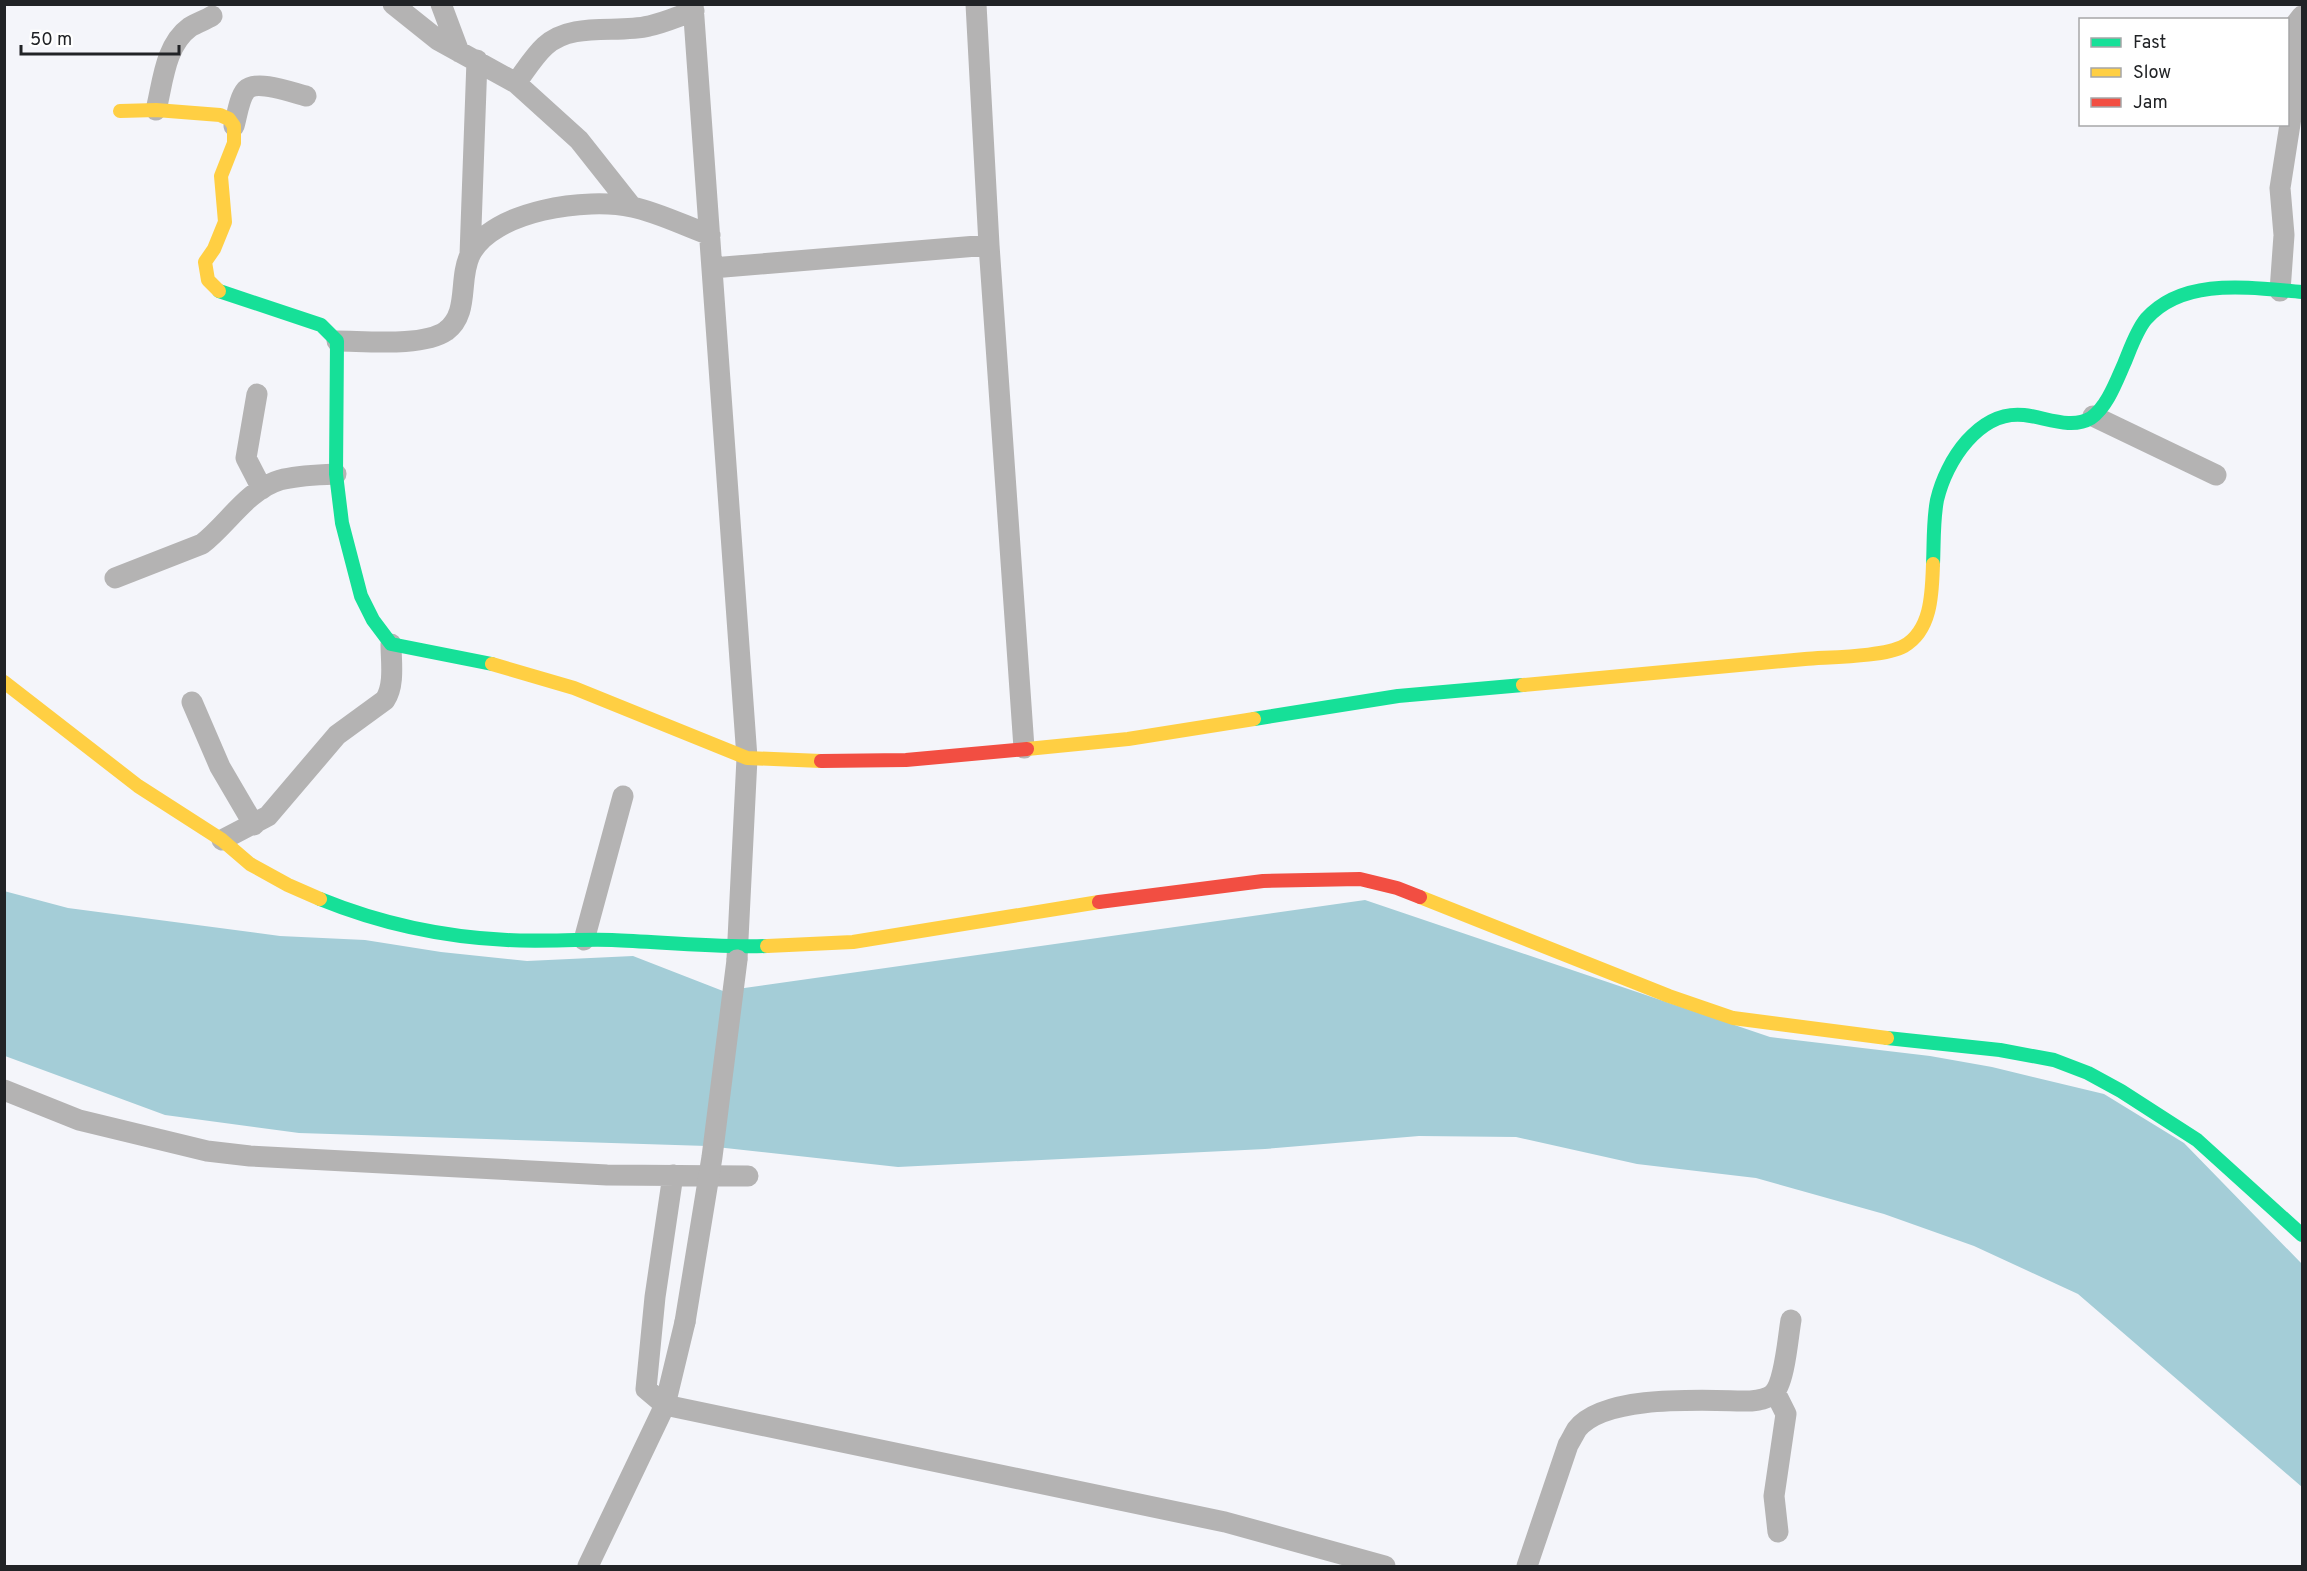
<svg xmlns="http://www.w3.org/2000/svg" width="2307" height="1571" font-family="Overpass,sans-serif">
<rect width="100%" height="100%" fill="#f4f5fa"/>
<path fill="#a4cdd7" d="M4 891 68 908 280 936 365 940 441 952 527 961 633 956 723 991 1365 900 1770 1037 1930 1056 1992 1067 2104 1094 2184 1143 2302 1264V1487L2078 1294 1974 1246 1884 1214 1756 1178 1637 1164 1516 1137 1419 1136 1265 1149 898 1167 707 1146 299 1133 165 1115 5 1056Z"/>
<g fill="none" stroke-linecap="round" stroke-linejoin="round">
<path stroke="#b4b3b3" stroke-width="21" d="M393 4 438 40 516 83 579 140 632 207
M441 4 459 52
M693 4 747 758 737 959
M976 4 989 245 1024 748
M516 83C525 71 534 56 545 46 572 21 617 34 649 26 664 23 679 16 694 11
M156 110C163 82 165 45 190 27 197 23 205 20 212 16
M234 126C237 116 239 98 246 90 257 79 293 93 306 96
M470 255 477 60
M712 268 989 245
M2280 291 2284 235 2280 188 2293 105V38L2295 25 2302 16
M337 341C365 341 423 347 446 331 470 313 458 280 470 255 492 210 588 197 632 207 657 212 685 226 710 235
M257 394 246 458 262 489
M2093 416 2216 475
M115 578 202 544C228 524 247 490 280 480 298 475 317 475 336 474
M192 702 220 767 254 825
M222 840 268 816 337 735 385 700C395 685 391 661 391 644
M584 940 623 796
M4 1090 79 1120 207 1151 250 1156 607 1175 748 1176
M673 1175 655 1297 646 1389 665 1405 1225 1522 1385 1566
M1775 1392 1786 1414 1774 1496 1778 1532
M588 1566 665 1405 685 1322
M1527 1566 1568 1445C1571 1440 1574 1434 1577 1429 1606 1393 1708 1401 1751 1401 1759 1400 1767 1399 1773 1394 1785 1383 1788 1336 1791 1320"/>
<path stroke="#16e098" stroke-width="14" d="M219 291 321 325 337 341 336 474 342 523 361 596 373 620 391 644 492 664
M1933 564C1934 543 1933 521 1937 500 1946 461 1979 410 2024 415 2045 417 2071 430 2091 418 2107 407 2116 382 2124 364 2130 350 2136 331 2146 319 2184 276 2252 288 2302 292
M1254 719 1398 696 1523 685
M320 899C379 923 443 937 507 940 542 942 577 939 612 940 663 942 715 948 767 946
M1887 1038 2000 1050 2054 1060 2088 1073 2121 1091 2197 1140 2302 1235"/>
<path stroke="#ffcf43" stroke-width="14" d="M120 111 156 110 220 115 229 119 234 126V143L221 176 225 222 214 249 205 262 208 280 219 291
M492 664 574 688 747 758 821 761
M4 682 138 786 222 840 250 864 288 885 320 899
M1523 685C1617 676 1711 668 1805 659 1829 657 1884 657 1904 646 1932 630 1932 592 1933 564
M1027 749 1128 739 1254 719
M1420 897 1669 996 1733 1018 1887 1038
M767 946 853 942 1099 902"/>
<path stroke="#f24e42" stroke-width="14" d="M821 761 906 760 1027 749
M1099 902 1263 881 1360 879 1397 888 1420 897"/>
<path stroke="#b4b3b3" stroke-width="21" d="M685 1322 712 1157 737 960"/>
</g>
<rect width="2307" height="1571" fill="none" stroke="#212326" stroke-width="12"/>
<rect x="2079" y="18" width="210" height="108" fill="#ffffff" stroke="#a6a7a8" stroke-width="1.5"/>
<rect x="2091" y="38" width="30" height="9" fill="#16e098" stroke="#a6a7a8" stroke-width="1.5"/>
<text x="2133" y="48" font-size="18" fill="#212326">Fast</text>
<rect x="2091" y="68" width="30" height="9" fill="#ffcf43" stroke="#a6a7a8" stroke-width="1.5"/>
<text x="2133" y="78" font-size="18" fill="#212326">Slow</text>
<rect x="2091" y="98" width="30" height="9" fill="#f24e42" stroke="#a6a7a8" stroke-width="1.5"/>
<text x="2133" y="108" font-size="18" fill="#212326">Jam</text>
<path d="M21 45v9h158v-9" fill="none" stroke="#212326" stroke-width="3"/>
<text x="30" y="45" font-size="18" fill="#212326" stroke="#ffffff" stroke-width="4.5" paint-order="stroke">50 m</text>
</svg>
